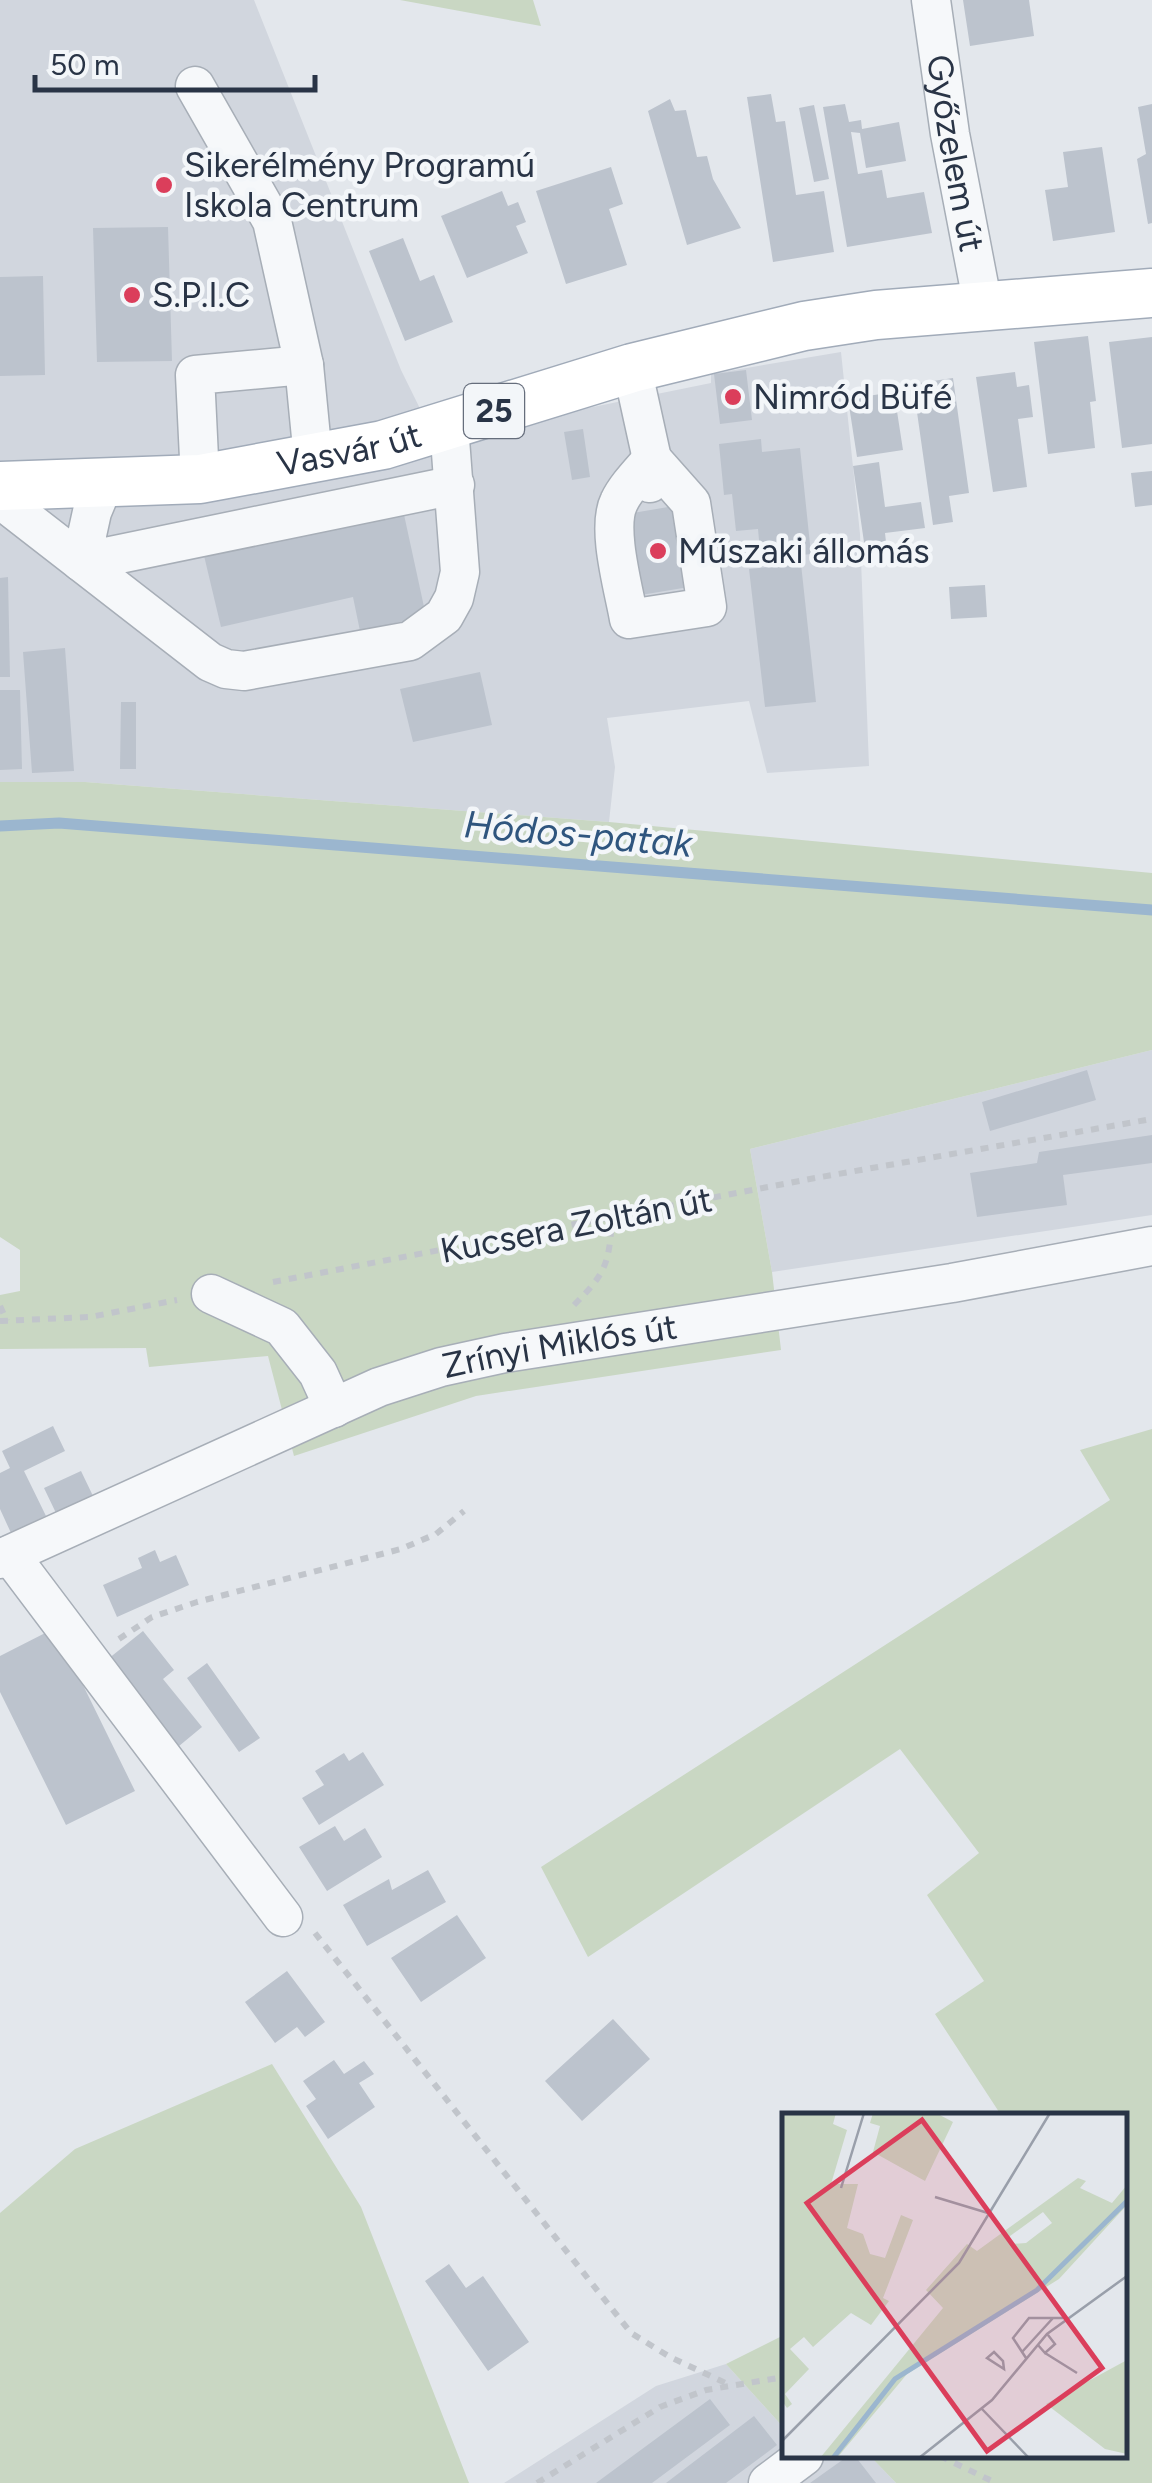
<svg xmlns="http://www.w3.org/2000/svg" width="1152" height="2483" font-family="Figtree,sans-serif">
<rect width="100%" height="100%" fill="#e3e7ec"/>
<path fill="#d1d6de" d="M0 0H254L401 370 435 439 711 383V374L841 352 860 534 869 766 767 773 749 701 607 718 615 767 609 822 85 782H0Z
M1152 1050V1215L772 1272 750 1149Z
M726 2364 784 2428V2456H870L896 2483H504L656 2386Z"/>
<path fill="#c9d7c3" d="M400 0H533L541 26Z
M0 782H85L609 822 1152 873V1050L750 1149 772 1272 781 1350 476 1396 294 1456 268 1356 149 1367 146 1348 0 1349V1295L20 1291V1250L0 1237Z
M1152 1429V2483H896L870 2456H1124V2116L1001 2115 935 2014 984 1981 927 1895 979 1853 900 1749 588 1957 541 1867 1110 1500 1080 1450Z
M272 2064 361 2207 469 2483H0V2213L75 2149Z
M784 2335V2428L726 2364Z"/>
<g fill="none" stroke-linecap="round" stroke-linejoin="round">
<path stroke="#9bb6cf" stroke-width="11" d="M0 826 59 823 1152 910"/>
</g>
<path fill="#bcc3cd" d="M963 0H1029L1034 36 970 46Z
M771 94 776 122 785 121 796 195 824 191 834 252 773 262 747 97Z
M670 99 675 111 686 110 697 157 707 156 713 179 741 228 687 245 648 111Z
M845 104 849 122 861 120 862 129 899 122 906 161 866 168 860 133 851 132 858 174 882 170 887 198 924 192 932 233 847 247 823 107Z
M1152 104V223L1148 224 1137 159 1146 154 1138 107Z
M814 105 829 179 814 182 799 108Z
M1102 147 1115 232 1053 241 1045 190 1068 187 1063 152Z
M611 167 623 204 609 209 627 265 566 284 536 191Z
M502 191 508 206 518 202 526 222 516 226 528 253 467 278 441 216Z
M168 227 172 361 97 362 93 228Z
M403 238 420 281 434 275 453 322 405 341 369 251Z
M43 276 45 375 0 376V277Z
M1088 336 1096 401 1090 402 1095 448 1048 454 1034 342Z
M1152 337V444L1122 448 1109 342Z
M746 370 752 420 720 424 714 374Z
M1015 372 1017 387 1029 385 1033 417 1018 419 1027 487 993 492 976 377Z
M953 378 969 493 949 496 953 522 933 525 913 384Z
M894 392 903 450 857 457 848 399Z
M583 429 590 477 572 480 564 432Z
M761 439 762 452 800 448 811 554 784 557 782 549 760 551 758 529 736 531 732 494 724 495 719 444Z
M879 462 885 507 921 502 925 528 885 533 888 560 867 563 853 466Z
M1152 471V505L1135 507 1131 473Z
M674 506 689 587 641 595 627 514Z
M403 510 426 616 360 631 353 597 221 627 201 543Z
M801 564 816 702 765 707 749 569Z
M8 577 10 677H0V578Z
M985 585 987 617 951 619 949 587Z
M65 648 74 771 32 773 23 652Z
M480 672 492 725 413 742 400 689Z
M0 690H20L22 769 0 770Z
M121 702H136V769H120Z
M1087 1070 1096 1100 990 1131 982 1102Z
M1152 1135V1163L1063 1175 1067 1205 977 1217 970 1173 1037 1163 1039 1152Z
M53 1426 65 1451 24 1471 46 1516 11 1533 0 1509V1473L10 1468 2 1451Z
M81 1471 93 1496 56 1513 44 1488Z
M155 1550 160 1562 176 1555 189 1585 117 1617 103 1585 142 1568 138 1558Z
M55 1628 135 1791 66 1825 0 1692V1656Z
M143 1631 174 1670 163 1679 202 1727 173 1751 103 1663Z
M207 1663 260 1738 239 1752 187 1678Z
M363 1752 384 1785 319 1825 302 1798 324 1785 315 1771 344 1753 349 1761Z
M335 1826 344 1841 365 1828 382 1857 327 1891 299 1847Z
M428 1870 446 1902 367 1946 343 1905 389 1879 392 1890Z
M457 1915 486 1958 421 2002 391 1958Z
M287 1971 325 2022 305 2037 297 2027 275 2043 245 2002Z
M613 2019 650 2059 582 2121 545 2081Z
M334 2060 344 2074 364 2061 374 2074 359 2083 375 2107 328 2139 306 2106 316 2099 303 2081Z
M449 2264 466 2288 483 2276 529 2342 488 2371 425 2281Z
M710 2399 730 2425 652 2483H596Z
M754 2416 777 2445 726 2483H666Z
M848 2456H855L876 2483H810Z"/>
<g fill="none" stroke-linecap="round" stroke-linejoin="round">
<defs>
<g id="minor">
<path id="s1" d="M931 0 950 134 983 306"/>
<path d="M195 86 272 221 304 365"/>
<path d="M632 368 652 459 650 483"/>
<path d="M652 459 691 503 707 607 629 619C624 590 606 528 619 502 626 487 641 472 652 459Z"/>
<path d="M200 479 195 375 304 365 313 458"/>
<path d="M104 483 92 512 81 562 455 485"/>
<path d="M0 499 210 662 226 669 244 671 410 641 444 616 454 598 460 572 449 426"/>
<path d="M211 1294 282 1327 318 1373 334 1408"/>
<path d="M10 1555 283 1917"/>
<path id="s2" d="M0 1559 379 1387 441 1367 505 1353 952 1283 1152 1246"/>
<path d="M768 2483 804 2456"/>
</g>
<g id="major">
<path id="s3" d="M0 486 200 479 383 445 632 368 804 326 876 315 1152 293"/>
</g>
</defs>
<use href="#minor" stroke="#a7aeb7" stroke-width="41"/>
<use href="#major" stroke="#a1abb9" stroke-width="51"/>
<path stroke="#c1c5cb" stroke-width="6" stroke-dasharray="8 8" stroke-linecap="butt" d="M273 1282 815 1178 1152 1119
M574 1305C606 1273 609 1264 612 1219
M0 1306 7 1321
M0 1321 90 1317 177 1300
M119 1639 152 1617 197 1602 401 1549 436 1534 464 1511
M315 1933 631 2333 670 2357 732 2386
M940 2456 996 2483
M537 2483 660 2407 706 2390 784 2377"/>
<use href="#minor" stroke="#f6f8fa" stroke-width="38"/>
<use href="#major" stroke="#fff" stroke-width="48"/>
</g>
<g fill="#db3e5b" stroke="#f3f6f9" stroke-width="4">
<circle cx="164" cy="185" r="10"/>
<circle cx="132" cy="295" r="10"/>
<circle cx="733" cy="397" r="10"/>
<circle cx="658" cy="551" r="10"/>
</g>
<g text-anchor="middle" stroke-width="9" stroke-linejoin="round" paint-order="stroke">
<rect fill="#f3f6f9" stroke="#666e7c" stroke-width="2.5" x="464" y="384" width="60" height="54" rx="8"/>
<g font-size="32" font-weight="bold" fill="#293446">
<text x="494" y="422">25</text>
</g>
<g font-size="35" fill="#293446" stroke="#f3f6f9">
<text dy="12" stroke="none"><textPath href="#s1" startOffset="155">Győzelem út</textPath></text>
<text dy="12" stroke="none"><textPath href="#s3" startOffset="352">Vasvár út</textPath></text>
<text transform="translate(576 1225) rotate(-11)" y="12">Kucsera Zoltán út</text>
<text dy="12" stroke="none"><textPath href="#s2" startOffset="602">Zrínyi Miklós út</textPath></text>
</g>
<g font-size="35" fill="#293446" stroke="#f3f6f9" text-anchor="start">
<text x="184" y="177">Sikerélmény Programú<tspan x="184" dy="40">Iskola Centrum</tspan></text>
<text x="152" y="307">S.P.I.C</text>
<text x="753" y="409">Nimród Büfé</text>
<text x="678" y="563">Műszaki állomás</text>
</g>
<g font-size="38" font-style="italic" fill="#2f557e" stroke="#f3f6f9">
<text transform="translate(578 834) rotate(5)" y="13">Hódos-patak</text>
</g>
</g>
<g transform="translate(782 2113)">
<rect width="345" height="345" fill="#e3e7ec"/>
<path d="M0 0H54L51 11 65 17 49 71H76L65 115 81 121 88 141 103 145 119 102 131 107 101 185 107 188 89 212 69 200 31 234 22 224 8 236 27 256 3 281 10 291 5 295 0 288ZM91 0H154L171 9 143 68 91 39 98 13 88 10ZM296 65 304 68 298 75 330 90 345 72V92L277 166 125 261 55 345H38L161 195 144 177 185 131 195 138ZM261 99 270 110 244 130 228 131V123ZM345 247V341L323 336 264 291Z" fill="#c9d7c3" fill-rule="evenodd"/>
<path fill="none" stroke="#9bb6cf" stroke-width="5" d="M51 345 113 266 255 177 345 88"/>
<path fill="none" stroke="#999faa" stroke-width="2.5" d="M59 75 82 0M153 84 206 100M256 232 263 240 273 231 266 222M212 239 221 248 222 256 205 245ZM240 239 271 205M263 240 295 260M244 245 231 225 247 205H283M200 296 247 345M0 328 177 150 268 0M137 345 210 287 265 221 345 163"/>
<path fill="#db3e5b" fill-opacity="0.15" stroke="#db3e5b" stroke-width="5" d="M140 7 320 255 205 338 25 90Z"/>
<rect width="345" height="345" fill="none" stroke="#293446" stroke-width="5"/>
</g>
<path d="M35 75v15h280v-15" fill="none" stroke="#293446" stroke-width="5"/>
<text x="50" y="75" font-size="30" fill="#293446" stroke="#f3f6f9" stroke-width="8" paint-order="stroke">50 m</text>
</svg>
